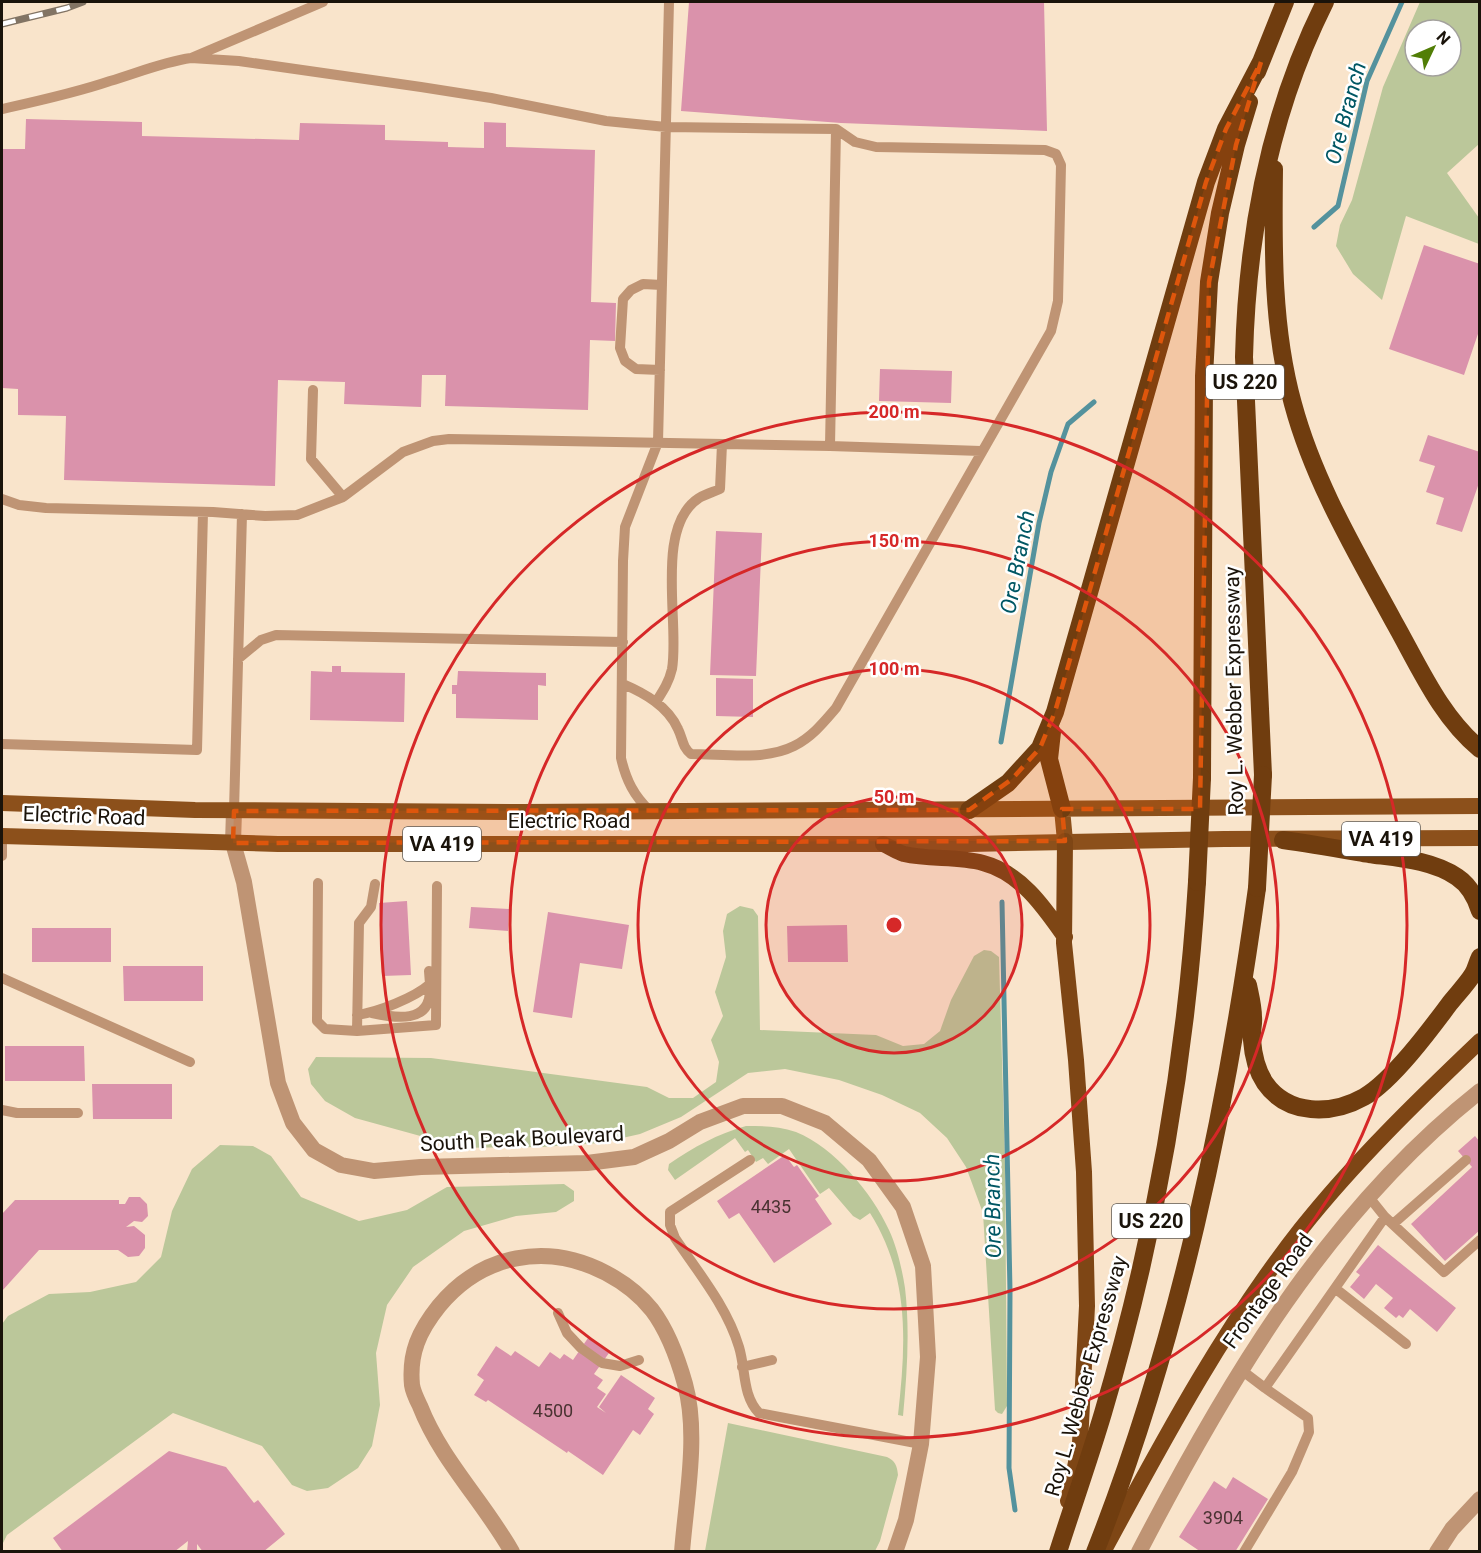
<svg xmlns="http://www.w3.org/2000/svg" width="1481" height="1553" font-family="Roboto,sans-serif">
<rect width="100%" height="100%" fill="#f9e4cb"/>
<path fill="#bbc79a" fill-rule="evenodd" d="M1420 2H1479V144L1447 173 1479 218V244L1406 216 1382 300 1353 274 1336 246 1340 225 1352 200 1383 87ZM1415 30H1451V66H1415Z
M740 906 753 909 758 916 760 1030 876 1035 903 1046 924 1044 940 1031 951 1000 974 956 984 950 991 951 999 957 1005 1165 1007 1406 1002 1414 998 1413 995 1410 983 1213 966 1167 947 1138 920 1113 882 1095 839 1080 785 1069 748 1073 681 1117 640 1134 600 1143 542 1147 450 1148 424 1137 355 1118 325 1101 311 1084 308 1069 316 1057 431 1058 647 1087 669 1098H693L716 1082 719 1062 711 1040 723 1016 715 992 726 957 723 931 727 914Z
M746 1126C763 1126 779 1126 796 1132 835 1148 872 1193 889 1230 897 1247 902 1269 905 1288 910 1330 907 1374 903 1416L898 1415C906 1343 910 1277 870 1213L860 1220 853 1216 829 1188 820 1194 789 1149 768 1164 763 1158 756 1162 748 1150 745 1152 735 1138 675 1180 668 1170 669 1164C694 1147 717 1134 746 1126Z
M220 1145 253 1146 271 1156 301 1197 359 1221 407 1210 447 1187 564 1184 574 1191V1201L556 1212 516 1216 464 1231 413 1267 387 1305 376 1353 380 1405 372 1446 358 1468 328 1488 307 1491 292 1485 262 1446 173 1413 7 1535 2 1545V1324L8 1316 49 1294 90 1292 136 1282 161 1257 172 1211 192 1169Z
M728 1423 887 1457C895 1461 897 1465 898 1475L880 1541 875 1551H705Z"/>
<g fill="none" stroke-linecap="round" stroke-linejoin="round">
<path stroke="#54929d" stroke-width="5" d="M1314 227 1338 206 1367 81 1402 2
M1001 742 1039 523 1051 472 1068 424 1094 402
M1002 902 1010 1291 1009 1468 1015 1510"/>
</g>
<path fill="#da92ab" d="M689 2H1044L1047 131 841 123 681 111Z
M26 119 142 122V136L299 140 300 123 385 125V140L448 142V147L484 148V122L506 123V147L595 150 591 302 616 303 615 341 590 340 588 410 445 406 446 375H422L421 407 344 404 345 382 278 380 275 486 64 480 66 416 18 415V389L2 388V149H25Z
M1424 245 1480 264V328L1464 375 1389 349Z
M880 369 952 371 951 403 879 401Z
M1428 435 1480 452V480L1462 532 1436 524 1444 498 1426 492 1435 466 1419 461Z
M716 531 762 533 756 676 710 675Z
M332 666H341V672L405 673 404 722 310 720 311 671 332 672Z
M458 671 546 673V686L538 685V720L456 718V694H452V685H457Z
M716 678 753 679V717L716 716Z
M407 901 411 975 382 976 379 903Z
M471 907 509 909 508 931 469 928Z
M548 912 629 925 622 969 580 963 572 1018 533 1012Z
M847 925 848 962H788L787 926Z
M32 928H111V962H32Z
M123 966H203V1001H124Z
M5 1046H84L85 1081H5Z
M92 1084H172V1119H93Z
M1475 1136 1480 1142V1230L1445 1261 1411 1224 1472 1167 1458 1151Z
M785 1155 794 1167 797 1165 819 1196 815 1199 832 1224 774 1263 739 1213 729 1219 717 1201Z
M129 1197H140L147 1204 148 1216 142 1222 134 1221 126 1227 134 1226 145 1235V1248L139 1256 128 1257 118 1250H39L2 1291V1214L15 1200H119V1204H125Z
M1378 1245 1456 1308 1437 1332 1410 1309 1403 1318 1399 1315 1396 1318 1384 1308 1393 1298 1376 1284 1364 1299 1350 1287 1360 1275 1356 1272Z
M588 1338 609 1353 594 1374 603 1380 597 1388 606 1394 597 1407 606 1413 599 1407 621 1375 655 1398 648 1409 654 1414 640 1435 633 1430 603 1475 568 1451 567 1453 488 1400 486 1402 474 1395 484 1380 477 1375 496 1346 511 1356 515 1351 539 1367 550 1352 560 1359 564 1354 573 1360Z
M169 1451 226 1467 254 1503 258 1500 285 1534 263 1552H203L197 1544V1552H187L188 1541 174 1552H63L53 1538Z
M1233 1477 1268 1499 1235 1552H1201L1179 1537 1214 1481 1226 1489Z"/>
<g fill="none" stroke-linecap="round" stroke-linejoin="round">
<path stroke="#bf9474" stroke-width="10" d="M191 58 239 61 421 87 491 98 606 121 666 127 836 129 855 142 876 147 1045 150 1056 154 1061 165 1058 301 1051 331 836 708C824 722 812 737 794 746 764 761 724 754 691 754 682 747 683 739 678 729 668 706 644 693 623 684
M2 109C38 101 75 93 110 81 137 73 163 62 191 58L323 2
M660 370 636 369 625 361 620 348 623 299 631 290 643 284 662 285
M313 390 311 459 343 497
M830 446 836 129
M2 499 19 505 46 508 213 512 265 516 297 515 343 497 403 452 433 441 449 439 830 446 981 451
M238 659 261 640 276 635 623 642
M656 702C663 691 669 682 672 669 680 624 654 527 699 498 706 494 713 492 720 489L722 444
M2 744 197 750 203 512
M234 811 242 514
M650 811C634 796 626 780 621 758L623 561 625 527 658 442 669 2
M2 856V836
M318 883 317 1021 325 1029 357 1031
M375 884 371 907 359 923 357 1031 436 1025 437 886
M2 978 190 1062
M372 1013C395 1018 430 1024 430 990
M357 1015C378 1012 414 998 430 984L429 971
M2 1110 17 1113H78
M750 1160 670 1212V1225L675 1238C698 1272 727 1307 739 1347 746 1370 742 1395 759 1413L921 1444
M1369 1197 1385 1217 1444 1272 1480 1240
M1393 1224 1466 1160
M1336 1289 1406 1344
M558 1313 567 1333 581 1348 602 1363 620 1366 639 1360
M742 1367 772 1360
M1240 1369 1265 1388 1385 1217
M1244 1552 1292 1472 1309 1432 1308 1418 1265 1388"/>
<path stroke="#bf9474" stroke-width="16" d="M234 811 233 843 244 882 278 1083 293 1123 314 1150 341 1165 374 1171 421 1167 587 1163 634 1157 669 1141 700 1122 743 1106H782L825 1123 869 1160 903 1207 923 1266 928 1357 921 1444 906 1520 895 1552
M512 1552C484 1502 441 1460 420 1406 417 1400 413 1392 412 1385 409 1353 419 1331 439 1306 482 1254 547 1242 606 1273 623 1282 640 1295 652 1310 668 1331 678 1359 685 1384 699 1434 686 1500 682 1552
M1139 1552C1227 1382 1328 1211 1480 1091
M1437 1552 1452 1529 1480 1499"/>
<path stroke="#8c501b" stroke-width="16" d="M2 803 195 810 521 812 1480 806
M1062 809 1065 841
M2 836 278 844H969L1224 839 1480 838"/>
<path stroke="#7e4615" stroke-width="16" d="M1065 841 1064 943 1076 1060 1084 1172 1087 1306 1080 1443 1068 1501
M883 844C890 847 897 852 904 854 930 860 958 856 983 863 1021 873 1044 907 1065 937
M1103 1552C1163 1441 1223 1328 1301 1229 1355 1161 1417 1101 1480 1041"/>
<path stroke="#703d0f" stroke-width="18" d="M1257 72 1285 2
M1274 169C1273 247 1272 329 1293 404 1314 482 1356 552 1394 622 1419 666 1440 716 1480 749
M1052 732 1049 759 1062 809
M1263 775 1244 357C1247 234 1270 112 1325 2
M1202 778 1204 376 1209 282 1220 213 1236 145 1249 102
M969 810 1008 783 1040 748 1055 712 1206 182 1226 129 1261 62
M1283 840C1312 844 1340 849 1369 854 1398 858 1432 860 1457 877 1469 885 1476 898 1480 911
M1248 985C1250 995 1253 1006 1253 1017 1254 1024 1251 1032 1252 1040 1253 1054 1257 1071 1265 1083 1288 1116 1332 1115 1364 1097 1392 1081 1430 1030 1450 1003 1457 994 1467 984 1473 974 1476 969 1477 963 1480 957
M1058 1552C1073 1505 1089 1460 1103 1413 1154 1241 1186 1061 1197 882
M1095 1552C1179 1339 1226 1113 1257 888"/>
<defs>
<path id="rail" d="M2 24 67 8 83 2"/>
</defs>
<use href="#rail" stroke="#827464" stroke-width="7"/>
<use href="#rail" stroke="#fff" stroke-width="4.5" stroke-dasharray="14" stroke-linecap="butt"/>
<path stroke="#703d0f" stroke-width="18" d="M1197 882 1202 778
M1257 888 1263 775"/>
</g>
<path fill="#de560c" fill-opacity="0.2" stroke="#de560c" stroke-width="4.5" stroke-dasharray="12 8" stroke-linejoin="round" d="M1261 62 1236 145 1209 282 1200 809H1062L1065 841 233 843 234 811 969 810 1012 779 1040 748 1055 712 1206 182 1226 129Z"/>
<circle cx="894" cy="925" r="128" fill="#d62828" fill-opacity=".12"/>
<g fill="none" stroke="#d62828" stroke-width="3">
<circle cx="894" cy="925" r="128"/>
<circle cx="894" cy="925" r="256"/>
<circle cx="894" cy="925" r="384"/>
<circle cx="894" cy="925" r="513"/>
</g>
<g text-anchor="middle" stroke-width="5" stroke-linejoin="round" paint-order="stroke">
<g font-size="18" fill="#4a3332">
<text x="771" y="1213">4435</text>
<text x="553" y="1417">4500</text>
<text x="1223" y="1524">3904</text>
</g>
<g fill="#fff" stroke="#5f5a54" stroke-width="1.5">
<rect x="1206" y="365" width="78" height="34" rx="4.5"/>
<rect x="1342" y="822" width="78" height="34" rx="4.5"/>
<rect x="403" y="827" width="78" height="34" rx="4.5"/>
<rect x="1112" y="1204" width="78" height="34" rx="4.5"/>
</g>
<g font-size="20" font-weight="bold" fill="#1a130a">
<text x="1245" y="389">US 220</text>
<text x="1381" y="846">VA 419</text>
<text x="442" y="851">VA 419</text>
<text x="1151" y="1228">US 220</text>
</g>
<g font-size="21" fill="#1a130a" stroke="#fff">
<text transform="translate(1234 691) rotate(-91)" y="7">Roy L. Webber Expressway</text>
<text transform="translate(84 816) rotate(2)" y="7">Electric Road</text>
<text x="569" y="828">Electric Road</text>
<text transform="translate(522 1139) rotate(-3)" y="7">South Peak Boulevard</text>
<text transform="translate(1268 1291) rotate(-54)" y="7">Frontage Road</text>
<text transform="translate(1086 1376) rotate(-74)" y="7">Roy L. Webber Expressway</text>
</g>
<g font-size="22" font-style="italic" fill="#005764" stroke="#fff">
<text transform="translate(1345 113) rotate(-75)" y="8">Ore Branch</text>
<text transform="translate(1017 562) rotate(-79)" y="8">Ore Branch</text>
<text transform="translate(992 1206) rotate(-91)" y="8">Ore Branch</text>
</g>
</g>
<circle cx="894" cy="925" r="9" fill="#d62828" stroke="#fff" stroke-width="3"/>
<g font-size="18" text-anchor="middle" font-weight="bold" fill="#d62828" stroke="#fff" stroke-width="5" stroke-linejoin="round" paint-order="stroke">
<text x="894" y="418">200 m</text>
<text x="894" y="547">150 m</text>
<text x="894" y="675">100 m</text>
<text x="894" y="803">50 m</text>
</g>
<rect width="1481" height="1553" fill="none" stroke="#1a130a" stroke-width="6"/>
<g transform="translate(1433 48) rotate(46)"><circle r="28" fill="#ffffff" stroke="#a3a19d" stroke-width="1.5"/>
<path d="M0-4.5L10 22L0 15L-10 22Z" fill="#517e06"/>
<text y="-9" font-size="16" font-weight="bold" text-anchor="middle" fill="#1a130a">N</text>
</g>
</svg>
